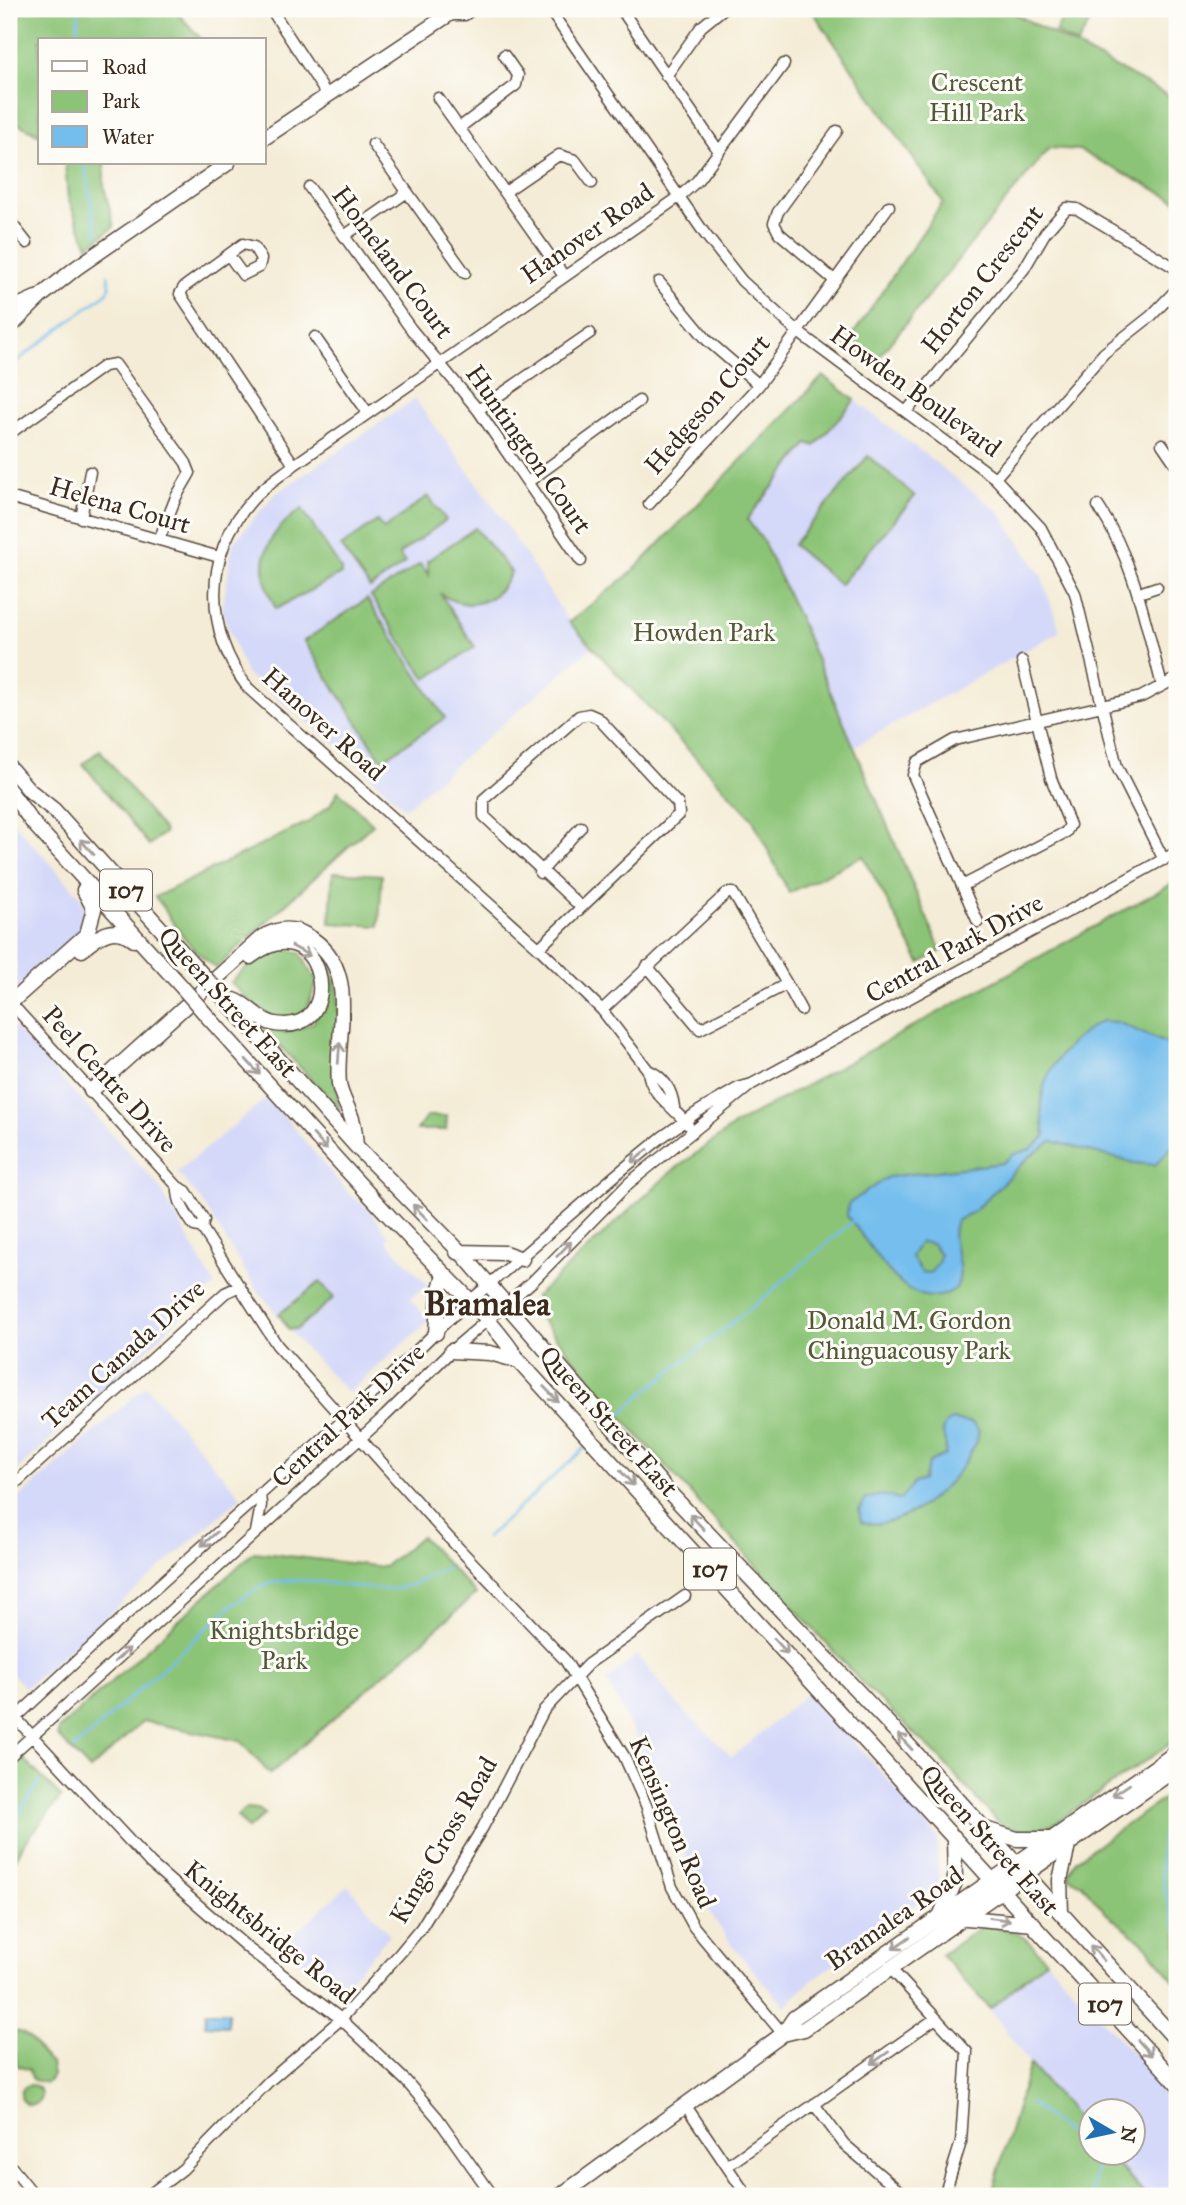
<svg xmlns="http://www.w3.org/2000/svg" width="1186" height="2205" font-family="'IM FELL Great Primer',serif">
<rect width="100%" height="100%" fill="#fdfcf7"/>
<filter id="ink" filterUnits="userSpaceOnUse"><feTurbulence type="fractalNoise" baseFrequency=".0143" numOctaves="2"/><feDisplacementMap in="SourceGraphic" scale="14" xChannelSelector="R" yChannelSelector="G"/><feConvolveMatrix kernelMatrix="1 2 1 2 8 2 1 2 1" color-interpolation-filters="sRGB"/></filter>
<filter id="wash" filterUnits="userSpaceOnUse"><feTurbulence type="fractalNoise" baseFrequency=".00686" numOctaves="4" result="noise"/><feDisplacementMap in="SourceGraphic" scale="28" xChannelSelector="R" yChannelSelector="G"/><feGaussianBlur stdDeviation="1.57" result="paint"/><feColorMatrix in="noise" values="0 0 0 0 0 0 0 0 0 0 0 0 0 0 0 0 0 1.4 0 .05"/><feComposite in="paint" operator="in"/></filter>
<g filter="url(#wash)">
<rect width="100%" height="100%" fill="#f4ecd6"/>
<path fill="#d4d8f9" d="M415 399 497 511 569 622 591 648 405 808 340 747 246 674 222 611 233 543 274 495Z
M855 400 999 512 1041 575 1060 631 852 748 801 623 747 519 809 442 815 446Z
M9 818 80 896 85 914V927L9 995Z
M9 1021 158 1185 215 1285 9 1478Z
M268 1097 351 1196 368 1208 389 1236 386 1240 431 1289 420 1290 410 1299 429 1321 348 1393 299 1342 256 1288 201 1200 177 1172Z
M146 1386 241 1497 25 1688 9 1671V1507Z
M637 1655 678 1705 732 1757 810 1691 937 1836 939 1887 811 1981 785 2006 734 1948 705 1905 653 1769 607 1681Z
M348 1885 390 1935 340 1990 280 1947Z
M1046 1960 1177 2101V2196H1146L1107 2153 1134 2152V2110H1092L1091 2134 1030 2064 990 2009Z"/>
<path fill="#8cc477" stroke="#64774a" stroke-width="2" d="M23 9H174L202 40H40V135L9 119V32Z
M811 9H1006L1177 100V201L1079 150 1049 148 873 364 846 345 943 202Z
M1068 9H1097L1077 45 1055 32Z
M65 163H104V186L114 227 88 246 68 199Z
M823 376 855 400 815 446 808 443 747 519 763 541 801 623 941 951 920 963 863 856 789 893 752 818 569 622 631 573Z
M868 456 915 496 840 585 793 545Z
M428 496 446 520 399 554 405 563 370 588 341 547 377 521 384 529Z
M302 509 341 569V574L276 609C254 567 262 535 302 509Z
M475 528 511 572C498 603 467 614 440 593L475 647 426 679 371 596 420 564 429 575 427 561Z
M367 599 445 718 382 760 304 641Z
M100 750 165 832 149 845 83 764Z
M338 791 373 824 216 968C201 957 185 940 174 924 167 915 164 906 155 897L308 822 330 805Z
M333 872 382 875 379 926 330 923Z
M1177 881V1739L1052 1825 1026 1834 1025 1831 1009 1828 997 1821 937 1755 861 1682 626 1422 541 1319 536 1296 671 1172 736 1124Z
M293 935C314 944 334 964 337 987 342 1027 332 1067 339 1109L262 1027 284 1033 313 1023C328 999 339 961 305 945 297 941 286 942 280 936Z
M281 948 300 953 317 982 305 1013C269 1029 256 1007 231 983 246 966 260 955 281 948Z
M427 1116H447L446 1130H417Z
M320 1282 334 1298 298 1328 289 1330 279 1314Z
M421 1536 476 1594 270 1774 240 1741 143 1721 90 1770 58 1736V1730L254 1552 384 1567Z
M23 1758 61 1797 23 1845 9 1871V1765Z
M1172 1793 1177 1823 1172 1844 1174 1881 1177 1891V1984L1143 1942 1106 1913 1082 1884 1068 1877 1076 1860Z
M246 1808 258 1809 265 1814 248 1829 237 1816Z
M987 1926C1019 1930 1025 1936 1046 1960L990 2009 941 1955 978 1929Z
M15 2031C35 2034 35 2054 51 2063L53 2076 46 2083 33 2080 29 2070 18 2066 15 2055 9 2052V2032Z
M1030 2064 1091 2134 1092 2152 1107 2153 1146 2196H991Z
M21 2095a10 10 0 1 1 20 0a10 10 0 1 1-20 0Z"/>
<path fill="#74beed" stroke="#587486" stroke-width="2" fill-rule="evenodd" d="M1101 1021 1117 1022 1177 1048V1141L1155 1165 1134 1163 1052 1141 1030 1156 973 1212 956 1221C946 1242 968 1265 956 1288 910 1323 873 1246 847 1216L848 1204 888 1177 1002 1163 1014 1154 1030 1149 1045 1137C1044 1124 1040 1110 1042 1098 1045 1065 1074 1037 1101 1021ZM920 1242 932 1244 940 1255 938 1263 930 1273 922 1272 911 1257Z
M953 1420 972 1423 979 1431C970 1473 907 1535 861 1522L859 1510 866 1499 881 1495 901 1499 914 1483 923 1480 929 1462 945 1455 946 1446 942 1430 946 1423Z
M206 2012H228V2026L205 2025Z"/>
<g fill="none" stroke-linecap="round" stroke-linejoin="round">
<path stroke="#74beed" stroke-width="2.5" d="M76 40 79 9
M84 163 97 234
M9 367 107 293 110 286 108 275
M622 1413 648 1389 755 1305 854 1220
M486 1538 585 1448
M74 1749 230 1607C242 1598 253 1589 267 1584 306 1572 352 1592 392 1589 411 1588 429 1576 447 1568
M1177 1805C1149 1844 1163 1889 1177 1930
M9 1830 40 1781
M1030 2103 1092 2152
M1092 2152 1096 2167 1092 2196"/>
</g>
</g>
<g filter="url(#ink)">
<g fill="none" stroke-linecap="round" stroke-linejoin="round">
<defs>
<path id="minor" d="M271 9 327 95
M549 9 705 234 742 281 798 332 995 478 1041 528 1075 593 1117 767 1164 860
M621 9 718 150
M666 76 701 27 723 9
M438 98 564 276
M459 128 516 85 518 75 504 55
M373 144 465 273
M309 187 411 329 478 410 581 561
M505 192 559 155 575 160 592 183
M9 220 27 243
M344 236 406 193
M230 257 243 275 259 267 261 259 254 247 243 244 184 287 180 294 294 465
M834 280 779 233 774 223 778 212 837 131
M659 282 707 340 759 385
M315 337 368 413
M478 410 590 333
M906 412 1024 269 1045 233 1067 208 1077 209 1177 269
M9 434 104 366 115 364 186 463 190 473 176 497 159 540
M1162 444 1177 466
M995 478 1104 353 1151 316 1177 289
M528 482 639 401
M9 497 219 557
M649 504 759 385 889 206
M1098 506C1134 560 1146 624 1162 686
M81 518 90 472
M1139 593 1157 587
M540 873 581 827
M962 886 1066 832 1070 825 1051 778 1022 661
M978 922 913 775 917 762 955 740 1141 697 1177 678
M539 948 679 814 678 804 598 718 589 714 579 716 484 799V816L581 907
M787 984 801 1010
M9 1001 178 1187 186 1191 204 1220 202 1228
M602 1010 727 893H733L787 984 700 1029 647 966
M648 1070C649 1094 674 1107 688 1125
M674 1107C672 1090 664 1077 648 1070L602 1010 541 950 248 688C204 630 203 555 252 500 264 486 280 476 294 465L679 197 697 181 784 64
M178 1187C177 1202 186 1214 194 1226L202 1228 277 1345 449 1538 565 1660 624 1756 646 1805 672 1887 694 1927 783 2034
M9 1489 225 1293 240 1286
M256 1532 261 1505 260 1493
M9 1711 151 1864 250 1950 341 2019 406 2081 437 2117 493 2196
M9 1724 130 1611 368 1398 448 1320 617 1174 662 1137 699 1111 738 1088 752 1084
M9 1757 385 1416 451 1351 533 1281 629 1183 752 1084 1177 852
M892 1970 967 2052 961 2142 944 2196
M814 2104 844 2144 905 2196
M686 2106 747 2196
M9 2164 35 2196
M727 2166 936 2018
M148 2196 183 2169 269 2081 341 2019 401 1952 421 1928 483 1827 544 1710 588 1664 685 1596"/>
<path id="major" d="M264 138 451 13H464L469 9
M9 310 36 298
M9 328 41 296 76 268 228 163
M9 767 30 791 54 810 199 971
M9 790 33 823 182 987
M82 950C97 936 116 923 134 940
M225 999 356 1146 465 1257 667 1490 903 1739 1177 2041
M234 1000C249 1005 258 1021 275 1024 351 1037 323 899 250 957
M10 1003 87 934 94 909 84 890
M208 1017C274 1090 339 1163 406 1234 444 1276 488 1313 519 1361L1177 2083
M91 1091 261 938C276 929 290 926 306 935 363 967 334 1033 339 1084 341 1097 348 1106 352 1119 355 1127 355 1137 356 1146
M457 1252 505 1253 522 1259
M436 1333 439 1292 444 1275
M451 1351 490 1353 519 1361
M985 1829 1017 1839H1049
M1061 1913 1060 1880 1068 1846
M940 1916 955 1882 954 1837
M967 1918 1034 1924
M783 2034 804 2029 1177 1768
M560 2196 783 2034 794 2018 1177 1752"/>
</defs>
<use href="#minor" stroke="#57473a" stroke-width="13"/>
<use href="#major" stroke="#57473a" stroke-width="17"/>
<use href="#minor" stroke="#fff" stroke-width="10"/>
<use href="#major" stroke="#fff" stroke-width="14"/>
<defs>
<path id="major-bridge" d="M199 971 225 999
M182 987 208 1017"/>
</defs>
<use href="#major-bridge" stroke="#57473a" stroke-width="17" stroke-linecap="butt"/>
<use href="#major-bridge" stroke="#fff" stroke-width="14"/>
</g>
<defs><path id="oneway-shaft" d="M-6 0H5M1.5-3L5.5 0L1.5 3" fill="none" stroke-width="1.6" stroke-linecap="round" stroke-linejoin="round" transform="scale(1.75)"/></defs>
<g stroke="#a79f9a">
<use href="#oneway-shaft" transform="translate(87 847) rotate(-132)"/>
<use href="#oneway-shaft" transform="translate(301 951) rotate(29)"/>
<use href="#oneway-shaft" transform="translate(339 1053) rotate(-86)"/>
<use href="#oneway-shaft" transform="translate(253 1067) rotate(48)"/>
<use href="#oneway-shaft" transform="translate(320 1142) rotate(48)"/>
<use href="#oneway-shaft" transform="translate(640 1156) rotate(140)"/>
<use href="#oneway-shaft" transform="translate(420 1212) rotate(-134)"/>
<use href="#oneway-shaft" transform="translate(564 1249) rotate(-46)"/>
<use href="#oneway-shaft" transform="translate(551 1394) rotate(46)"/>
<use href="#oneway-shaft" transform="translate(627 1478) rotate(48)"/>
<use href="#oneway-shaft" transform="translate(697 1522) rotate(-133)"/>
<use href="#oneway-shaft" transform="translate(209 1539) rotate(138)"/>
<use href="#oneway-shaft" transform="translate(781 1646) rotate(48)"/>
<use href="#oneway-shaft" transform="translate(122 1655) rotate(-42)"/>
<use href="#oneway-shaft" transform="translate(905 1742) rotate(-133)"/>
<use href="#oneway-shaft" transform="translate(1121 1790) rotate(146)"/>
<use href="#oneway-shaft" transform="translate(1000 1919) rotate(7)"/>
<use href="#oneway-shaft" transform="translate(901 1943) rotate(145)"/>
<use href="#oneway-shaft" transform="translate(1097 1953) rotate(-132)"/>
<use href="#oneway-shaft" transform="translate(1145 2048) rotate(48)"/>
<use href="#oneway-shaft" transform="translate(880 2058) rotate(145)"/>
</g>
</g>
<g text-anchor="middle" stroke-width="6" stroke-linejoin="round" paint-order="stroke">
<g fill="#fdfcf7" stroke="#75695f" stroke-width="2">
<rect x="100" y="869.5" width="52" height="41" rx="5"/>
<rect x="684" y="1548.5" width="52" height="41" rx="5"/>
<rect x="1079" y="1983.5" width="52" height="41" rx="5"/>
</g>
<g font-size="24" font-weight="bold" fill="#3b2a1e">
<text x="126" y="898">107</text>
<text x="710" y="1577">107</text>
<text x="1105" y="2012">107</text>
</g>
<g font-size="26" fill="#535839" stroke="#fdfcf7">
<text x="977" y="91">Crescent<tspan x="977" dy="30">Hill Park</tspan></text>
<text x="704" y="641">Howden Park</text>
<text x="909" y="1329">Donald M. Gordon<tspan x="909" dy="30">Chinguacousy Park</tspan></text>
<text x="284" y="1639">Knightsbridge<tspan x="284" dy="30">Park</tspan></text>
</g>
<g font-size="26" fill="#3b2a1e" stroke="#fdfcf7">
<text transform="translate(587 233) rotate(-35)" y="9">Hanover Road</text>
<text transform="translate(393 262) rotate(53)" y="9">Homeland Court</text>
<text transform="translate(982 279) rotate(-52)" y="9">Horton Crescent</text>
<text transform="translate(916 391) rotate(36)" y="9">Howden Boulevard</text>
<text transform="translate(707 404) rotate(-49)" y="9">Hedgeson Court</text>
<text transform="translate(529 449) rotate(55)" y="9">Huntington Court</text>
<text transform="translate(120 505) rotate(16)" y="9">Helena Court</text>
<text transform="translate(324 724) rotate(42)" y="9">Hanover Road</text>
<text transform="translate(954 948) rotate(-29)" y="9">Central Park Drive</text>
<text transform="translate(228 1002) rotate(48)" y="9">Queen Street East</text>
<text transform="translate(110 1079) rotate(48)" y="9">Peel Centre Drive</text>
<text transform="translate(123 1354) rotate(-42)" y="9">Team Canada Drive</text>
<text transform="translate(348 1415) rotate(-43)" y="9">Central Park Drive</text>
<text transform="translate(609 1421) rotate(48)" y="9">Queen Street East</text>
<text transform="translate(673 1822) rotate(67)" y="9">Kensington Road</text>
<text transform="translate(443 1840) rotate(-60)" y="9">Kings Cross Road</text>
<text transform="translate(990 1840) rotate(48)" y="9">Queen Street East</text>
<text transform="translate(894 1918) rotate(-35)" y="9">Bramalea Road</text>
<text transform="translate(270 1932) rotate(39)" y="9">Knightsbridge Road</text>
</g>
<g font-size="33" font-weight="bold" fill="#3b2a1e" stroke="#fdfcf7">
<text x="487" y="1315">Bramalea</text>
</g>
</g>
<rect width="1186" height="2205" fill="none" stroke="#fdfcf7" stroke-width="35"/>
<rect x="38" y="38" width="228" height="126" fill="#fdfcf7" stroke="#afa8a0" stroke-width="2"/>
<rect x="52" y="61" width="35" height="10" fill="#ffffff" stroke="#afa8a0" stroke-width="2"/>
<text x="102" y="74" font-size="21" fill="#3b2a1e">Road</text>
<rect x="52" y="91" width="35" height="21" fill="#8cc477" stroke="#afa8a0" stroke-width="2"/>
<text x="102" y="108" font-size="21" fill="#3b2a1e">Park</text>
<rect x="52" y="126" width="35" height="21" fill="#74beed" stroke="#afa8a0" stroke-width="2"/>
<text x="102" y="144" font-size="21" fill="#3b2a1e">Water</text>
<g transform="translate(1112 2132) rotate(99)"><circle r="33" fill="#fdfcf7" stroke="#afa8a0" stroke-width="2"/>
<path d="M0-5L12 26L0 18L-12 26Z" fill="#1f6fb2"/>
<text y="-10" font-size="19" font-weight="bold" text-anchor="middle" fill="#3b2a1e">N</text>
</g>
</svg>
